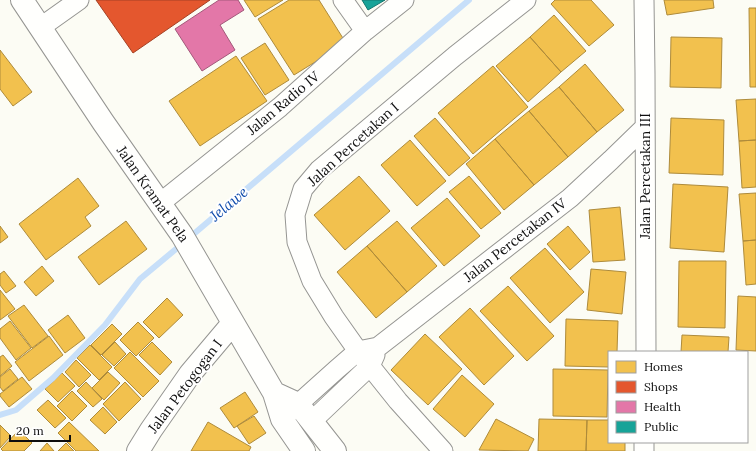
<svg xmlns="http://www.w3.org/2000/svg" width="756" height="451" font-family="Lora,serif">
<rect width="100%" height="100%" fill="#fcfcf4"/>
<path fill="#f2c14e" stroke="#ae8b3b" d="M244 0H283L255 17Z
M289 0H319L346 43 294 75 258 19Z
M555 0H591L614 25 589 46 551 4Z
M664 0H713L714 8 667 15Z
M749 8H756V87H750Z
M554 15 586 51 561 72 530 37Z
M530 37 561 72 528 102 496 66Z
M671 37 722 38 721 88 670 87Z
M265 43 289 80 265 95 241 58Z
M0 50 32 92 13 106 0 89Z
M236 56 267 101 200 146 169 101Z
M585 64 624 110 597 132 559 87Z
M493 66 528 107 473 154 438 113Z
M559 87 597 132 568 157 529 111Z
M756 99V140L739 141 736 100Z
M529 111 568 157 534 185 495 139Z
M435 118 470 158 449 176 414 136Z
M671 118 724 120 723 175 669 173Z
M495 139 534 185 504 210 466 164Z
M410 140 446 181 417 206 381 165Z
M756 140V187L742 188 739 141Z
M359 176 390 211 345 250 314 215Z
M469 176 501 213 481 229 449 192Z
M78 178 99 206 85 217 91 226 46 260 19 224Z
M673 184 728 187 724 252 670 248Z
M756 193V240L743 241 739 194Z
M447 198 480 236 444 266 411 228Z
M620 207 625 260 593 262 589 210Z
M126 221 147 249 99 285 78 257Z
M397 221 437 266 407 292 367 246Z
M0 226 8 237 0 243Z
M568 226 590 252 570 270 547 244Z
M756 240V284L746 285 743 241Z
M367 246 407 292 376 318 337 272Z
M545 248 584 292 550 323 510 278Z
M679 261H726L725 328 678 327Z
M42 266 54 281 36 296 24 282Z
M591 269 626 272 622 314 587 310Z
M4 271 16 286 6 293 0 285V274Z
M508 286 554 336 527 361 480 311Z
M0 290 15 309 0 320Z
M738 296 756 297V351L736 350Z
M167 298 183 315 159 338 143 322Z
M24 305 48 336 32 348 8 316Z
M470 308 514 356 484 385 439 337Z
M68 315 85 338 65 353 48 330Z
M566 319 618 321 617 352H609V367L565 366Z
M10 321 31 348 16 360 0 338V329Z
M138 322 154 338 136 356 120 340Z
M112 324 122 334 101 355 91 345Z
M425 334 462 369 428 405 391 370Z
M682 335 729 337 728 352H681Z
M49 336 63 355 29 381 15 362Z
M115 342 126 354 114 366 102 355Z
M152 342 172 362 160 375 139 355Z
M90 345 112 367 99 380 77 358Z
M130 352 159 381 143 397 114 368Z
M3 355 12 366 0 376V357Z
M76 360 91 375 79 387 65 372Z
M10 369 18 379 3 391 0 387V377Z
M553 369 608 370 607 417 553 416Z
M108 372 120 383 104 400 92 388Z
M62 373 75 386 58 402 45 389Z
M462 375 494 404 465 437 433 409Z
M22 377 32 389 9 407 0 396V394Z
M86 382 102 399 93 407 77 391Z
M125 382 141 399 119 421 103 404Z
M72 391 87 406 72 421 57 406Z
M245 392 258 412 234 428 220 408Z
M48 400 66 418 55 428 37 410Z
M103 407 117 422 105 434 90 420Z
M254 416 266 433 249 444 237 426Z
M496 419 534 439 528 451 479 450Z
M539 419 587 420 586 451H538Z
M587 420H609V442H625V451H586Z
M69 422 99 451H76L58 433Z
M208 422 251 447 249 451H191Z
M0 425 11 436 0 448Z
M19 430 32 443 24 451H3L1 449Z
M47 443 54 451H40Z
M66 443 74 451H58Z"/>
<path fill="#e4572e" stroke="#a44124" d="M96 0H210L133 53Z"/>
<path fill="#e377a8" stroke="#a3587a" d="M219 0H238L244 10 220 25 235 50 202 71 175 29Z"/>
<path fill="#17a398" stroke="#14766f" d="M362 0H385L368 10Z"/>
<g fill="none" stroke-linecap="round" stroke-linejoin="round">
<path stroke="#c7dff9" stroke-width="6" d="M189 238 469 0
M0 415 16 410 53 378 105 325 140 279 182 244"/>
<defs>
<path id="minor" d="M343 0 365 31
M644 0 645 73 646 352
M41 27 79 0
M159 204 280 107 365 31 404 0
M287 414 336 370 358 351 378 347 570 198 611 160 645 127
M312 421 370 366 375 355
M443 451 398 401 358 351 334 317 312 281 297 242 295 215 303 189 319 170 455 56 526 0
M644 451V442"/>
<path id="tertiary" d="M22 0 103 122 182 235 274 393 282 419 304 451
M274 393 298 404 335 451
M138 451 151 430 190 374 233 323"/>
</defs>
<use href="#minor" stroke="#959592" stroke-width="21"/>
<use href="#tertiary" stroke="#959592" stroke-width="24"/>
<use href="#minor" stroke="#fffffd" stroke-width="19"/>
<use href="#tertiary" stroke="#fffffd" stroke-width="22"/>
</g>
<g text-anchor="middle" stroke-width="4" stroke-linejoin="round" paint-order="stroke">
<g font-size="14" fill="#0e0e0e" stroke="#fff">
<text transform="translate(283 103) rotate(-40)" y="5">Jalan Radio IV</text>
<text transform="translate(353 144) rotate(-42)" y="5">Jalan Percetakan I</text>
<text transform="translate(645 176) rotate(-90)" y="5">Jalan Percetakan III</text>
<text transform="translate(153 194) rotate(55)" y="5">Jalan Kramat Pela</text>
<text transform="translate(515 240) rotate(-38)" y="5">Jalan Percetakan IV</text>
<text transform="translate(185 386) rotate(-53)" y="5">Jalan Petogogan I</text>
</g>
<g font-size="15" font-style="italic" fill="#0d4aab" stroke="#fff">
<text transform="translate(229 204) rotate(-40)" y="5">Jelawe</text>
</g>
</g>
<rect x="608" y="351" width="140" height="92" fill="#ffffff" stroke="#9f9f9f"/>
<rect x="616" y="361" width="20" height="12" fill="#f2c14e" stroke="#9f9f9f"/>
<text x="644" y="371" font-size="12" fill="#0e0e0e">Homes</text>
<rect x="616" y="381" width="20" height="12" fill="#e4572e" stroke="#9f9f9f"/>
<text x="644" y="391" font-size="12" fill="#0e0e0e">Shops</text>
<rect x="616" y="401" width="20" height="12" fill="#e377a8" stroke="#9f9f9f"/>
<text x="644" y="411" font-size="12" fill="#0e0e0e">Health</text>
<rect x="616" y="421" width="20" height="12" fill="#17a398" stroke="#9f9f9f"/>
<text x="644" y="431" font-size="12" fill="#0e0e0e">Public</text>
<path d="M10 435v6h60v-6" fill="none" stroke="#0e0e0e" stroke-width="2"/>
<text x="16" y="435" font-size="12" fill="#0e0e0e" stroke="#ffffff" stroke-width="3" paint-order="stroke">20 m</text>
</svg>
